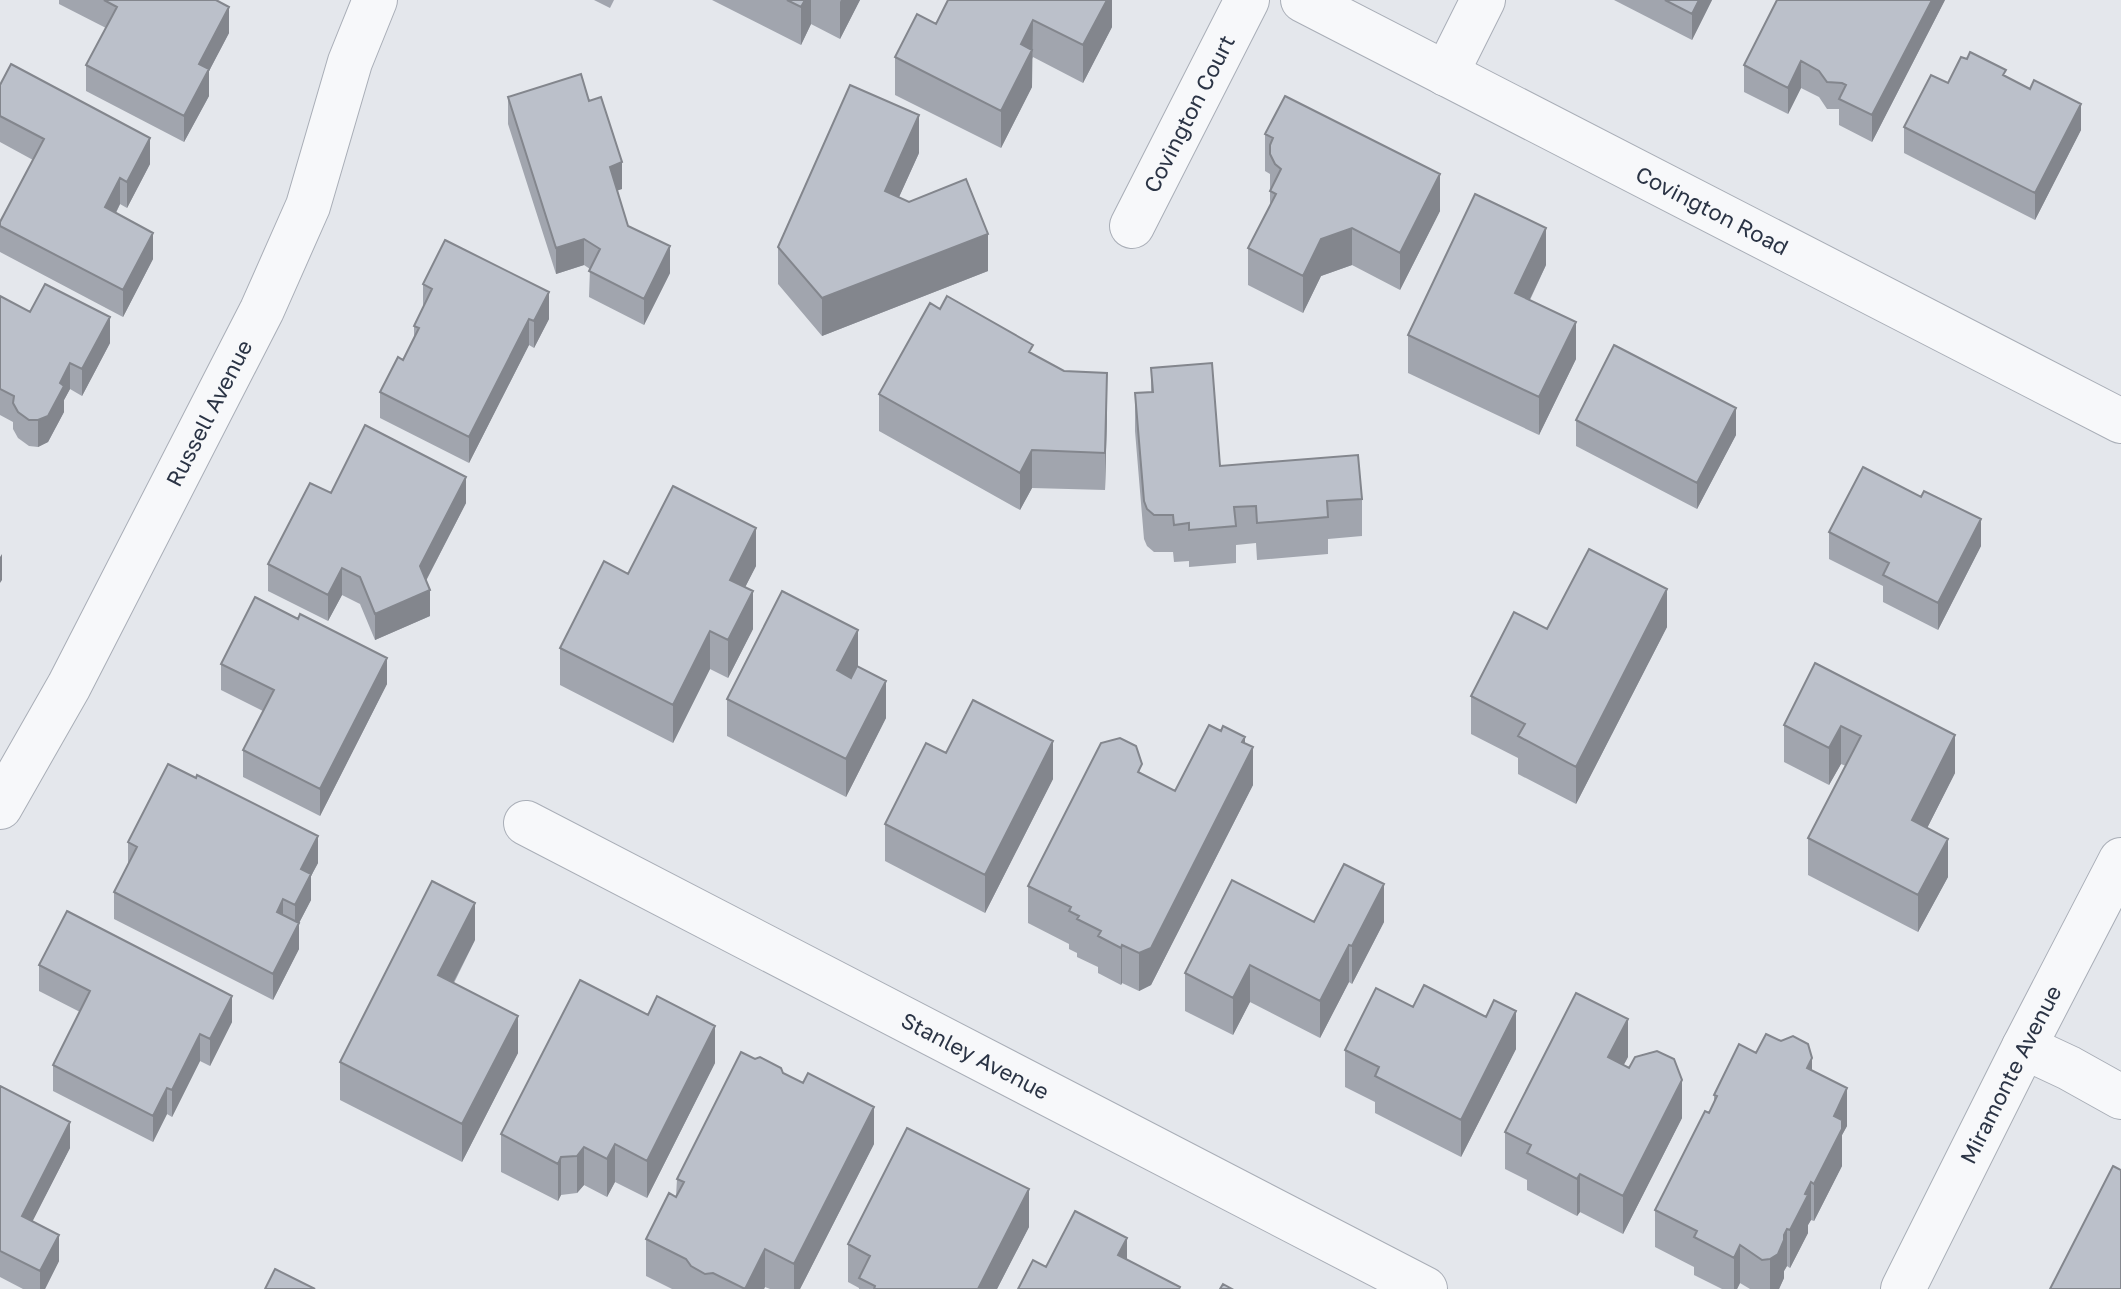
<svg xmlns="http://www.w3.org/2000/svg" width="2121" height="1289" font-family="'Golos Text',sans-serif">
<rect width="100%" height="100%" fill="#e4e7ec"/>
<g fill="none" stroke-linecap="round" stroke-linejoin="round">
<defs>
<g id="minor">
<path id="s1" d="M1303 0 2121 421"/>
<path d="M1446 74 1483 0"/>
<path id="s2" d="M1132 226 1247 0"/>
<path id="s3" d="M0 807 69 686 262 310 308 206 350 62 375 0"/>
<path id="s4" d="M526 823 1425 1289"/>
<path d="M2024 1047 2069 1068 2121 1097"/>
<path id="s5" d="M1903 1289 2024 1047 2121 860"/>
</g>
</defs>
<use href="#minor" stroke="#a9aeb7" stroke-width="46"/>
<use href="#minor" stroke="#f7f8fa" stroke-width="44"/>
</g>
<path fill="#a1a5ae" d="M59 0H216L229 33 209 71V96L184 142 86 91V65L106 28 59 4Z
M594 0H614L610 8Z
M712 0H860L840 39 811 24 801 45Z
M1112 0V27L1083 83 1033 57 1032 59V87L1001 148 895 95V57L936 24Z
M1614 0H1712L1692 40Z
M1945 0 1872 142 1839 125V109H1827L1819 97 1801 88 1788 114 1744 92V65Z
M2006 76 2081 130 2035 220 1904 153V127L1948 83Z
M0 85 150 164 127 208 120 204 116 213 153 259 123 317 0 252V222L33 160 0 142Z
M508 97 589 101 622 189 617 190 628 226 670 273 644 325 589 297 590 269 584 265 556 274 508 124Z
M1265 134 1440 211 1400 290 1352 265 1321 276 1303 313 1248 285V248L1270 207V174L1265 171Z
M919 153 899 197 988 271 822 336 778 284V247Z
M1546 265 1530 300 1576 359 1539 435 1408 373V335Z
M423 284 549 319 534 348 529 345 469 463 380 418V392L403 360 414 339V326L423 307Z
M0 296 30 312 110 343 82 396 70 389 64 400V412L48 442 38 447 29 446 18 438 13 429V422L0 415Z
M940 309 1033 354 1107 410 1105 490 1032 488 1020 510 879 431V394Z
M1151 368 1220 466 1362 499V536L1328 539V554L1257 560 1256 543 1236 545V563L1189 567V561L1174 562 1173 552H1154L1147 546 1144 539 1135 431V393L1151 392Z
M1576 420 1736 435 1697 509 1576 446Z
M331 493 466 503 426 581 430 616 375 640 360 604 342 595 328 621 268 591V564Z
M1829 532 1981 546 1938 630 1883 602V586L1829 559Z
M756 566 745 587 753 629 728 678 710 669 673 743 560 685V648L628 574Z
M298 619 387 684 320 816 243 777V750L263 711 221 690V664Z
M1667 627 1576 804 1518 774V758L1471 734V696L1547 629Z
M1815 663 1955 773 1927 828 1948 877 1918 932 1808 875V838L1846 766 1841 764 1829 785 1784 762V725Z
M858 666 886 718 846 797 727 736V699Z
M1221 731 1245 743 1253 785 1151 985 1139 991 1122 983 1121 985 1098 973V967L1077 957V953L1069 949V944L1028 923V886L1142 774 1175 791Z
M946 753 1053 779 985 913 885 861V824Z
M128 842 318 863 311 876V900L299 923V949L273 1000 114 919V892L128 865Z
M1314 922H1384L1352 984 1349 982 1320 1038 1250 1002 1233 1035 1185 1011V973Z
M475 940 454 983 518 1053 462 1162 340 1100V1062Z
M39 965 232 1022 210 1066 200 1061 172 1117 167 1114 153 1142 53 1091V1065L80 1012 39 991Z
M1413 1007 1516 1049 1461 1157 1375 1113V1102L1345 1087V1050Z
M1628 1057 1623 1065 1682 1118 1623 1234 1580 1212 1577 1216 1527 1190V1180L1505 1169V1132Z
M715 1063 647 1198 615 1182 607 1197 584 1185 577 1193 561 1195 558 1201 501 1172V1134Z
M1812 1070 1847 1126 1842 1135V1166L1814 1221 1811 1220 1808 1225V1233L1790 1268 1787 1266 1784 1271V1278L1779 1289H1750L1740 1283 1737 1289H1722L1694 1275V1267L1655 1247V1210L1714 1104V1095Z
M0 1086 70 1148 32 1221 59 1261 45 1289H23L0 1277Z
M874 1144 800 1289H770L765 1287 764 1289H672L646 1276V1239L676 1197 677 1179Z
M1029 1227 997 1289H859V1288L848 1282V1244Z"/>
<path fill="#83868d" d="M805 0H811V24L801 45V7Z
M841 0H860L840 39V2Z
M1107 0H1112V27L1083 83V45Z
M1699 0H1712L1692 40V14Z
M1932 0H1945L1872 142V115Z
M229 7V33L209 71V96L184 142V116L199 64Z
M1033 20 1032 87 1001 148V111L1021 44Z
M1801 61V88L1788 114V88Z
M2081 104V130L2035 220V193Z
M919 115V153L885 228V191Z
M150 138V164L127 208V182Z
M622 162V189L610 193V167Z
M1440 174V211L1400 290V253Z
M120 178V204L105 234V207Z
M1352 228V265L1321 276 1303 313V276L1321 239Z
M1546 228V265L1515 330V293Z
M153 233V259L123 317V290Z
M988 234V271L822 336V298Z
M584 239V265L556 274V248Z
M670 246V273L644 325V299Z
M549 292V319L534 348V321Z
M110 317V343L82 396V369Z
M529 319V345L469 463V437Z
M1576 322V359L1539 435V397Z
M70 363V389L64 400V412L48 442 38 447V420Z
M1107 373V410L1105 490V453Z
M1736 408V435L1697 509V483Z
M1032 450V488L1020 510V473Z
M466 477V503L420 592V566Z
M1981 519V546L1938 630V603Z
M756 528V566L730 617V580Z
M2 554V580L0 583V557Z
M342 568V595L328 621V595Z
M1667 589V627L1576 804V767Z
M430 590V616L375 640V614Z
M753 591V629L728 678V640Z
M858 630V667L837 708V670Z
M710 631V669L673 743V705Z
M387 658V684L320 816V789Z
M886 681V718L846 797V759Z
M1841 726V764L1829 785V748Z
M1955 735V773L1912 858V820Z
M1245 737V763L1253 747V785L1151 985 1139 991V953Z
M1053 741V779L985 913V875Z
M318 836V863L311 876V900L299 923V949L273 1000V974L295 931V905L301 869Z
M1948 839V877L1918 932V895Z
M1384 884V922L1352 984V946Z
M283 899V925L277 912Z
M475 903V940L438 1012V975Z
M1122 945V983L1121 985V948Z
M1349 945V982L1320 1038V1001Z
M1250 965V1002L1233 1035V998Z
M232 996V1022L210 1066V1039Z
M1516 1011V1049L1461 1157V1120Z
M518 1016V1053L462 1162V1124Z
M1628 1019V1057L1608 1095V1057Z
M715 1026V1063L647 1198V1161Z
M200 1034V1061L172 1117V1090Z
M1812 1058V1095L1807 1068Z
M1682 1080V1118L1623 1234V1196Z
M167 1088V1114L153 1142V1116Z
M1847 1088V1126L1842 1135V1166L1814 1221V1184L1834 1116Z
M874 1107V1144L800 1289H794V1264Z
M70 1122V1148L22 1242V1216Z
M615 1144V1182L607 1197V1159Z
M584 1147V1185L577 1193V1156Z
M561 1157V1195L558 1201V1164Z
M1580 1174V1212L1577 1216V1179Z
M1811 1182V1220L1808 1225V1233L1790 1268V1230Z
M1029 1189V1227L997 1289H978Z
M1787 1229V1266L1784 1271V1278L1779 1289H1770V1259Z
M59 1235V1261L45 1289H40V1271Z
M1127 1238V1275L1118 1255Z
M1740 1245V1283L1737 1289H1734V1258Z
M765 1249V1287L764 1289H745Z"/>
<path fill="#bbc0ca" stroke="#83868d" stroke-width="2" d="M104 0H216L229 7 199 64 209 69 184 116 86 65 117 7Z
M787 0H805L801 7Z
M948 0H1107L1083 45 1033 20 1021 44 1032 50 1001 111 895 57 917 14 936 24Z
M1665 0H1699L1692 14Z
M1777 0H1932L1872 115 1839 99 1846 85 1842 83 1827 82 1819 71 1801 61 1788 88 1744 65Z
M1970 52 2006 70 2003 75 2030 89 2034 80 2081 104 2035 193 1904 127 1931 75 1948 83 1961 57 1967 59Z
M11 64 150 138 127 182 120 178 105 207 153 233 123 290 0 226V222L44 139 0 116V85Z
M581 74 589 101 601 97 622 162 610 167 628 226 670 246 644 299 589 271 600 249 584 239 556 248 508 97Z
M850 85 919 115 885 191 909 202 966 179 988 234 822 298 778 247Z
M1285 96 1440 174 1400 253 1352 228 1321 239 1303 276 1248 248 1276 194 1270 191 1281 169 1275 164 1270 154V145L1273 138 1265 134Z
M1475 194 1546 228 1515 293 1576 322 1539 397 1408 335Z
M445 240 549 292 534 321 529 319 469 437 380 392 398 357 403 360 419 328 414 326 432 289 423 284Z
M45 284 110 317 82 369 70 363 60 383 64 386 48 416 38 420H29L18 412 13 403 14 396 0 389V296L30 312Z
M947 296 1033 345 1029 352 1064 371 1107 373 1105 453 1032 450 1020 473 879 394 930 303 940 309Z
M1614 345 1736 408 1697 483 1576 420Z
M1212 363 1220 466 1358 455 1362 499 1327 501 1328 517 1257 523 1256 506 1234 507 1236 526 1189 530V523L1174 525 1173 515H1154L1147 509 1144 501 1135 393 1153 392 1151 368Z
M365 425 466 477 420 566 430 590 375 614 360 577 342 568 328 595 268 564 310 483 331 493Z
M1863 467 1921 497 1924 491 1981 519 1938 603 1883 575 1889 563 1829 532Z
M673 486 756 528 730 580 753 591 728 640 710 631 673 705 560 648 604 561 628 574Z
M1589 549 1667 589 1576 767 1518 736 1525 724 1471 696 1514 612 1547 629Z
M782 591 858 630 837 670 851 678 857 666 886 681 846 759 727 699Z
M255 597 298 619 300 614 387 658 320 789 243 750 274 690 221 664Z
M1815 663 1955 735 1912 820 1948 839 1918 895 1808 838 1861 736 1841 726 1829 748 1784 725Z
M973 700 1053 741 985 875 885 824 926 743 946 753Z
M1209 725 1221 731 1223 726 1245 737 1242 742 1253 747 1151 948 1139 953 1122 945 1121 948 1098 936 1101 931 1077 919 1079 916 1069 911 1071 907 1028 886 1101 743 1120 738 1136 746 1142 764 1138 772 1175 791Z
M168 764 196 778 197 775 318 836 301 869 311 874 295 905 283 899 277 912 299 923 273 974 114 892 137 847 128 842Z
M1344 864 1384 884 1352 946 1349 945 1320 1001 1250 965 1233 998 1185 973 1232 880 1314 922Z
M432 881 475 903 438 975 518 1016 462 1124 340 1062Z
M67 911 232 996 210 1039 200 1034 172 1090 167 1088 153 1116 53 1065 90 991 39 965Z
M580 980 648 1015 657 996 715 1026 647 1161 615 1144 607 1159 584 1147 577 1156 561 1157 558 1164 501 1134Z
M1424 985 1486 1017 1494 1000 1516 1011 1461 1120 1375 1076 1379 1067 1345 1050 1376 988 1413 1007Z
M1576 993 1628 1019 1608 1057 1629 1068 1635 1057 1657 1051 1674 1059 1682 1080 1623 1196 1580 1174 1577 1179 1527 1153 1531 1145 1505 1132Z
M1766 1034 1781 1041 1793 1036 1808 1044 1812 1058 1807 1068 1847 1088 1834 1116 1842 1120V1129L1814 1184 1811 1182 1805 1194 1808 1195 1790 1230 1787 1229 1784 1235V1240L1778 1254 1770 1259 1762 1260 1740 1245 1734 1258 1694 1237 1697 1231 1655 1210 1705 1111 1709 1113 1717 1096 1714 1095 1739 1044 1756 1053Z
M741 1052 755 1059 760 1057 781 1068 783 1073 803 1083 808 1073 874 1107 794 1264 765 1249 745 1289 713 1273 705 1274 691 1266 686 1259 646 1239 669 1193 676 1197 684 1182 677 1179Z
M0 1086 70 1122 22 1216 59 1235 40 1271 0 1251Z
M907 1128 1029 1189 978 1289H874L875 1286 859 1278 870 1256 848 1244Z
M2113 1166 2121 1170V1289H2050Z
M1075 1211 1127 1238 1118 1255 1180 1287 1179 1289H1018L1033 1260 1046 1267Z
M275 1269 315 1289H265Z
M1223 1284 1232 1289H1220Z"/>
<g text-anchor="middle" stroke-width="6" stroke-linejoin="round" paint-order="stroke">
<g font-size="22" fill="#2b3445" stroke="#f4f6f9">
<text dy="8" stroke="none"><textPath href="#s2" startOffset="126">Covington Court</textPath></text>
<text dy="8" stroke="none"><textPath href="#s1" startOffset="460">Covington Road</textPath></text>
<text dy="8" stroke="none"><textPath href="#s3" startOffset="446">Russell Avenue</textPath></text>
<text dy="8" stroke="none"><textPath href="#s4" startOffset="506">Stanley Avenue</textPath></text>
<text dy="8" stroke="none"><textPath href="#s5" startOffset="240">Miramonte Avenue</textPath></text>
</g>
</g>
</svg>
